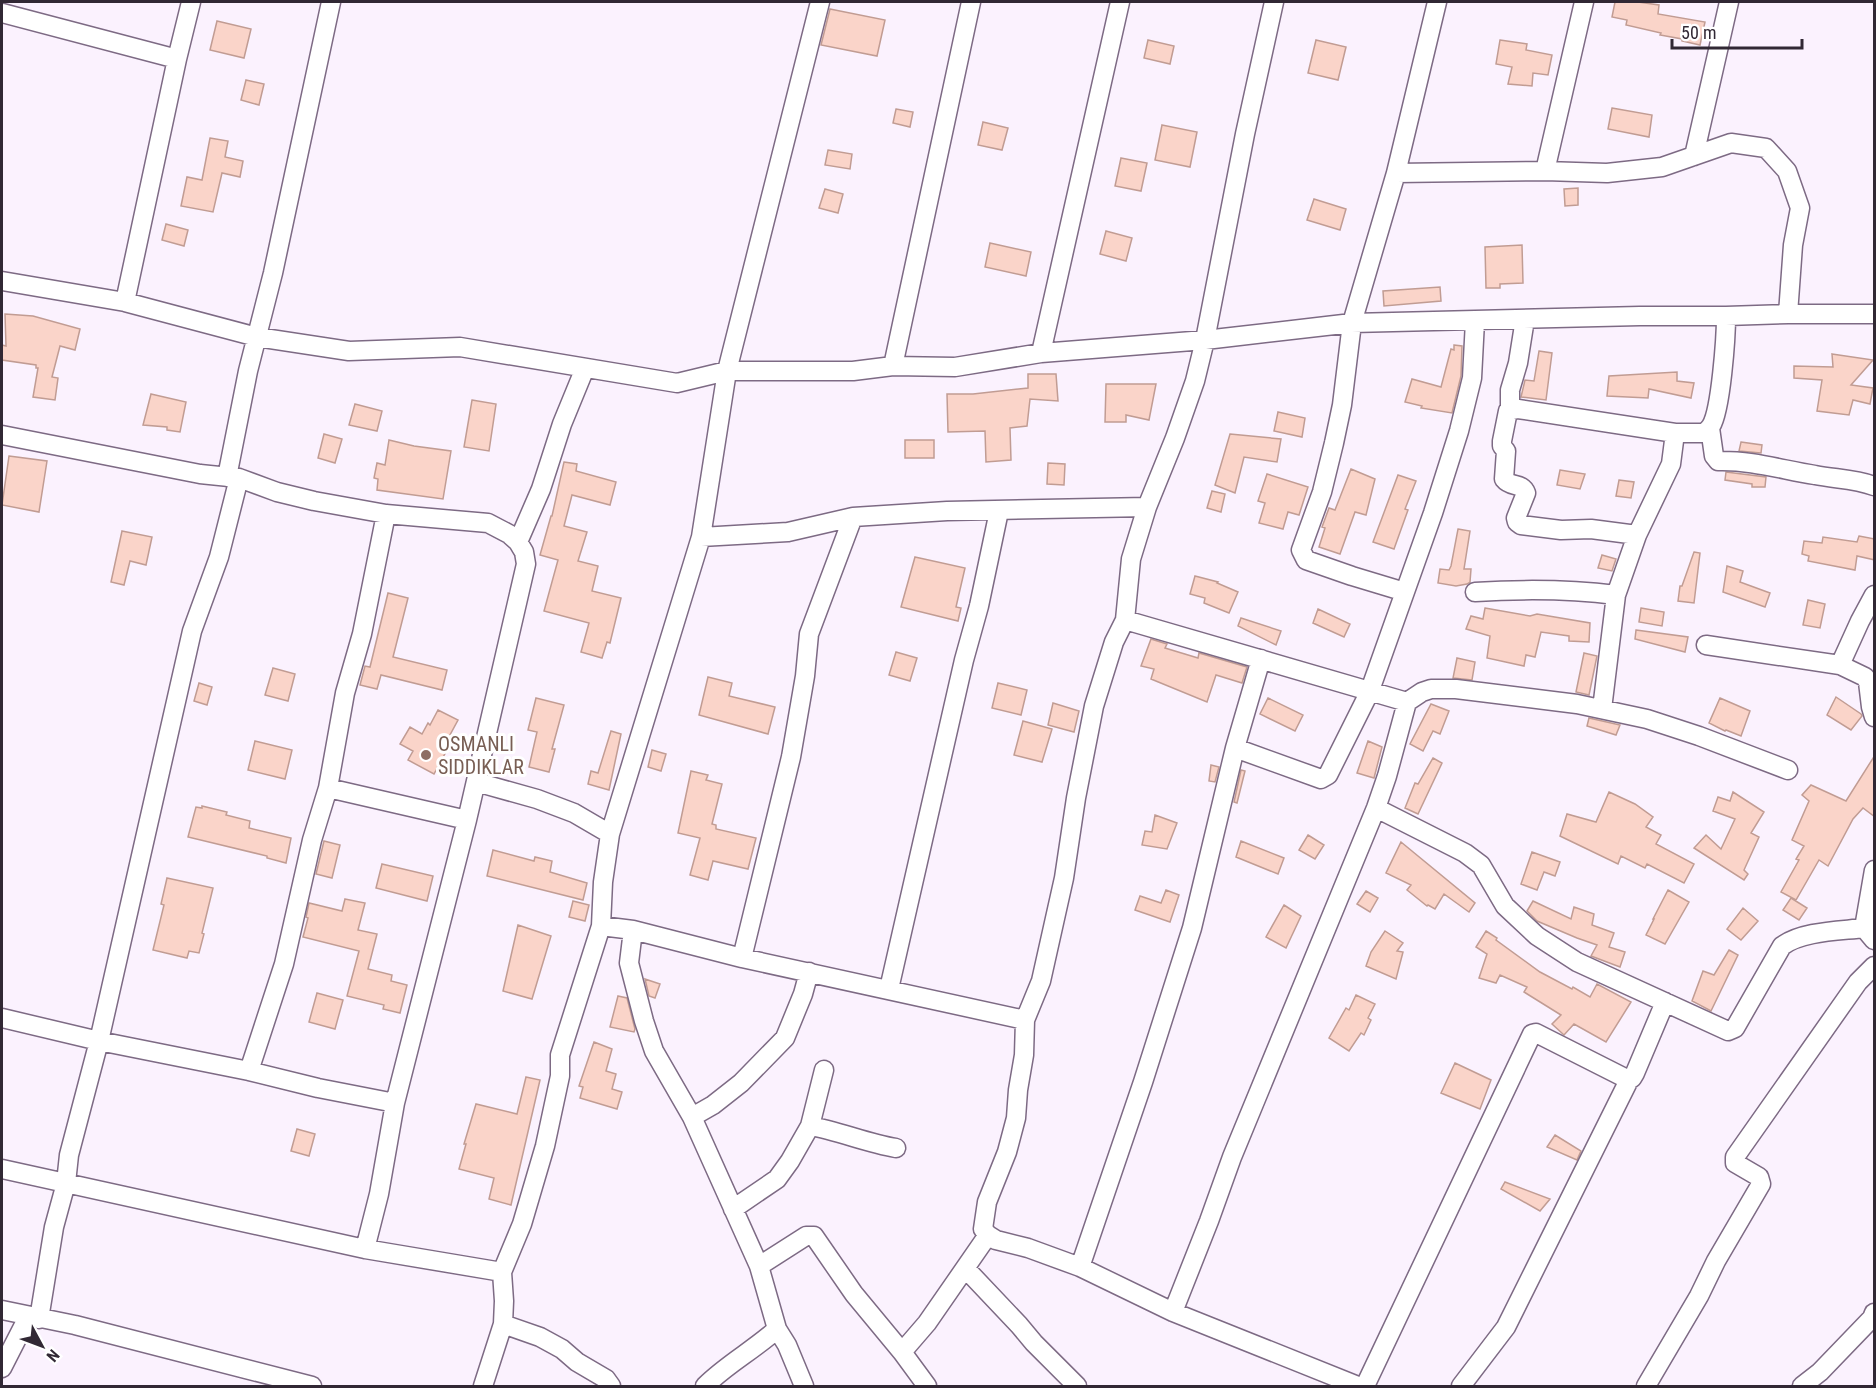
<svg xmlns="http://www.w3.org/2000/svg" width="1876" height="1388" font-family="'Roboto Condensed',sans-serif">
<rect width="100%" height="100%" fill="#fbf2fe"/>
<path fill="#fad4c9" stroke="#c19c93" stroke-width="1.5" d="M1615 2H1638L1659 5 1658 14 1705 22 1700 45 1682 41V39L1660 35 1661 33 1626 25 1627 20 1612 17Z
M830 9 885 20 877 56 821 45Z
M217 21 251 29 244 58 210 50Z
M1148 40 1174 46 1170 64 1144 58Z
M1316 40 1346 47 1338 80 1308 73Z
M1500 40 1527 44 1526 50 1552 55 1548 75 1533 73 1532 86 1508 84 1512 67 1496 64Z
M246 80 264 84 259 105 241 100Z
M1612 108 1652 115 1649 137 1608 129Z
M896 109 913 112 910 127 893 123Z
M983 122 1008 128 1002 150 978 145Z
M1162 125 1197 132 1190 167 1155 160Z
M210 138 228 141 225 157 243 161 240 177 222 173 213 212 181 206 187 177 202 180Z
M828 150 852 154 850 169 825 165Z
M1121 158 1147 163 1141 191 1115 186Z
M1578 188V205L1565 206 1564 189Z
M825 189 843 194 838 213 819 208Z
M1314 199 1346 209 1340 230 1307 220Z
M166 224 188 230 184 246 162 240Z
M1106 231 1132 238 1126 261 1100 254Z
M990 243 1031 252 1026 276 985 267Z
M1522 245 1523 283 1500 284V288H1486L1485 247Z
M1440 287 1441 301 1384 306 1383 291Z
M5 314 33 316 80 329 75 350 60 346 52 377 58 378 55 400 33 397 38 368H36V365L2 360V345L6 346Z
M1454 345 1462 346 1461 376 1452 413 1421 408 1422 406 1405 402 1412 379 1441 387 1451 349 1454 350Z
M1539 351 1552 353 1546 400 1521 397 1525 380 1534 381Z
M1832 354 1873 360 1851 385 1873 388 1870 404 1853 400 1849 415 1817 411 1822 380 1794 378V366L1833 367Z
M1677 372V381L1694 383 1691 398 1649 389 1648 398 1607 396 1609 376Z
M1028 374H1056L1058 401 1030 399 1027 426 1010 428 1011 460 986 462 985 431 948 432 947 394H973L1028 388Z
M1106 384H1156L1149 420 1126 415V422H1105Z
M151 394 186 402 180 432 167 430V427L143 425Z
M472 400 496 404 489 451 464 447Z
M355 404 382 411 377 431 349 425Z
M1278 412 1305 418 1302 437 1274 431Z
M324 434 342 439 335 463 318 458Z
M1230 434 1281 439 1277 462 1244 457 1235 493 1215 485Z
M389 440 414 446 451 451 443 499 377 490 378 479 374 478 377 463 385 465Z
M905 440H934V458H905Z
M1741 442 1762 445 1761 453 1739 451Z
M9 456 47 461 39 512 2 505Z
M564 462 577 464 576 471 616 482 610 505 572 495 564 526 587 532 578 561 598 566 592 591 621 598 610 643 607 642 602 658 581 652 589 623 544 611 558 560 540 555 551 516H552Z
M1048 463 1065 464 1064 485 1047 484Z
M1351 469 1375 479 1366 515 1355 512 1340 554 1319 547 1325 528 1322 527 1329 508 1335 510Z
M1560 470 1585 474 1580 489 1557 485Z
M1726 472 1766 477 1765 487H1752V484L1725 480Z
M1267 474 1308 487 1299 515 1288 512 1283 529 1259 523 1265 503 1258 501Z
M1398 475 1416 481 1405 509 1408 510 1394 549 1373 542Z
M1619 480 1634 482 1631 498 1616 496Z
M1212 491 1225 494 1221 512 1207 508Z
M1458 529 1470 531 1464 569H1471L1470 582 1467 584 1456 586 1438 583 1440 569 1449 570 1451 566Z
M122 531 152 537 146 565 130 561 124 585 111 582Z
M1859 536 1875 539V560L1857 556 1855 570 1808 561 1809 556 1802 554 1804 541 1822 543 1823 537 1857 542Z
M1694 552 1700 553 1694 603 1678 601 1680 586H1682Z
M1602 555 1616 559 1612 571 1598 568Z
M915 557 965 568 956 607 961 608 958 621 901 607Z
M1727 566 1743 571 1740 582 1770 593 1765 607 1723 592Z
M1195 576 1218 582 1217 583 1238 592 1229 613 1204 603 1205 598 1190 594Z
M388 593 408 598 393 657 447 670 442 690 381 675 377 689 360 685 365 666 370 667Z
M1808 600 1825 604 1820 628 1803 625Z
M1485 608 1530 616 1537 614 1590 623 1589 642 1569 641V636L1541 632 1535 657 1526 655 1524 666 1487 658 1490 636 1466 629 1471 616 1483 619Z
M1641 608 1664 612 1662 626 1639 622Z
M1318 609 1350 624 1344 637 1313 623Z
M1241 618 1281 631 1276 645 1238 626Z
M1636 630 1688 637 1685 652 1635 639Z
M1151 639 1167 644 1165 648 1198 658 1199 653 1247 667 1242 683 1216 675 1207 702 1151 679 1154 669 1141 666Z
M896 652 917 658 910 681 889 675Z
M1584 653 1597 656 1589 695 1576 692Z
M1457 658 1475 662 1472 680 1453 678Z
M273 668 295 674 288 701 265 695Z
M708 677 732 683 729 696 775 707 768 734 699 715Z
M199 683 212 687 207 705 194 701Z
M998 683 1027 690 1021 715 992 708Z
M1836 697 1861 714 1862 716 1851 730 1827 715Z
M536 698 564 705 552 749H555L549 772 529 767 537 732 528 730Z
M1268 698 1303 715 1295 731 1260 714Z
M1720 698 1750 711 1741 736 1726 730 1725 731 1709 723Z
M1053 703 1079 711 1074 732 1048 725Z
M1431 704 1449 711 1440 734 1433 731 1423 751 1410 744Z
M438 710 458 720 450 735 454 737 434 774 408 760 413 751 400 744 410 727 422 734 428 723 430 725Z
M1589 718 1620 725 1616 735 1587 726Z
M1023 721 1052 729 1042 762 1014 755Z
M611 731 621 734 609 790 588 784 591 771 598 773Z
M255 741 292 750 285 779 248 770Z
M1368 741 1382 747 1374 778 1357 773Z
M652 750 666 754 661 771 648 767Z
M1875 755V817L1863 808 1853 819 1828 866 1819 860 1796 900 1781 892 1799 860 1796 859 1804 846 1792 840 1809 801 1802 795 1811 785 1846 801Z
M1433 758 1442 763 1418 814 1405 808 1415 783 1418 784Z
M1211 765 1219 767 1215 782 1209 781Z
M1241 770 1245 771 1237 803 1234 802Z
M691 771 708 775 706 780 722 784 712 824 716 825V829L756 838 748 869 713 861 708 880 690 875 700 838 678 833Z
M1609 792 1635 804 1653 817 1646 827 1661 835 1656 844 1694 864 1684 883 1647 864 1645 868 1621 856 1618 864 1560 836 1567 814 1596 822Z
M1733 792 1764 812 1751 833 1759 837 1744 870 1748 874 1744 880 1694 848 1706 835 1721 849 1735 819 1713 811 1718 797 1730 801Z
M202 806 227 812 226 815 250 821 249 828 291 838 286 863 267 858V856L188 837 196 807 202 808Z
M1155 815 1177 823 1167 849 1142 845 1145 831 1152 832Z
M1308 835 1324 845 1315 859 1299 850Z
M324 841 340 845 332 878 316 874Z
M1241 841 1284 858 1278 874 1236 857Z
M1401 842 1475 903 1469 912 1444 894 1435 909 1428 905 1427 906 1407 890 1411 885 1386 873Z
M493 850 534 861 535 857 552 861 550 872 587 883 583 900 487 876Z
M1532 852 1560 862 1555 876 1544 872 1537 890 1521 884Z
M382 864 433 876 427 901 376 888Z
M167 878 213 888 202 933 204 934 199 953 189 951 187 958 153 950 164 905 161 904Z
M1166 890 1179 895 1170 922 1135 910 1140 896 1161 903Z
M1668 890 1689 902 1665 944 1646 935 1654 919H1653Z
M1366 891 1378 898 1370 912 1357 904Z
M1791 898 1807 908 1799 920 1783 910Z
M345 899 365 903 358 930 377 934 368 969 392 975 391 981 407 985 400 1013 383 1009 384 1005 347 996 359 951 303 937 308 918 306 917 309 903 342 911Z
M573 901 589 905 585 921 569 917Z
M1533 901 1571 919 1574 907 1594 914 1592 925 1614 933 1609 947 1625 952 1620 967 1591 956 1597 945 1577 938 1537 921 1527 911Z
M1284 905 1301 916 1286 948 1266 937Z
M1743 908 1758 921 1741 940 1727 929Z
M518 925 551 936 532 999 503 991Z
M1385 931 1403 943 1397 951 1403 952 1396 979 1366 966 1371 952Z
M1486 931 1497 938 1496 940 1540 972 1572 989 1573 987 1590 997 1597 984 1631 1002 1606 1042 1574 1024 1564 1035 1552 1024 1561 1015 1524 992 1527 987 1500 975 1496 983 1479 978 1487 954 1476 947Z
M1729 950 1738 955 1711 1011 1692 1001 1703 971 1714 975Z
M645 979 660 984 655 998 649 996Z
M317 993 343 1000 335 1029 309 1022Z
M1356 995 1375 1004 1368 1018 1371 1020 1364 1035 1361 1033 1349 1051 1329 1038 1346 1008 1349 1010Z
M618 996 627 998 635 1029 634 1032 610 1027Z
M594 1042 612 1049 606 1071 616 1074 612 1089 622 1092 617 1109 580 1098 583 1087 579 1086Z
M1455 1063 1491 1080 1480 1109 1441 1093Z
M526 1077 540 1080 511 1205 489 1199 494 1178 459 1169 466 1144H464L476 1104 517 1114Z
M297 1129 315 1134 309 1156 291 1151Z
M1555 1135 1581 1151 1577 1160 1547 1147Z
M1505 1182 1550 1199 1540 1211 1501 1189Z"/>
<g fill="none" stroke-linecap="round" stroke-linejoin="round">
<defs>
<path id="minor" d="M1274 2 1245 134 1205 340 1195 381 1175 438 1147 507 1131 559 1125 620 1114 642 1094 706 1076 798 1064 878 1041 981 1025 1020 1024 1055 1018 1090 1016 1118 1007 1152 987 1202 983 1229 988 1235 996 1240 1028 1248 1080 1267 1173 1312 1358 1386
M2 13 177 59
M1694 156 1729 2
M1545 171 1584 2
M1396 173 1545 171 1607 173 1662 167 1731 143 1766 148 1787 171 1800 208 1793 245 1788 314
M2 281 125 302 257 337 349 351 460 347 677 383 727 371H853L893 366 955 367 1041 353 1205 340 1352 323 1640 316H1726L1788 314H1874
M125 302 177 59 191 2
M1041 353 1120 2
M893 366 971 2
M1510 409V390L1518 363 1525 319
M1710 428 1714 456 1718 461C1751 460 1783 470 1815 475 1835 479 1856 479 1874 486
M2 435 200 474 239 478 277 492 314 501 386 514 488 523 509 534 518 542 524 552 526 564 467 820
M227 477 248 371 273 273 331 2
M1637 535 1591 529 1561 530 1521 525 1517 522 1516 518 1526 493C1522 482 1511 488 1504 479L1506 451 1502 446V441L1508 411 1518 409 1675 433
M701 537 788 532 853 517 947 511 1147 507
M518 542 541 489 562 424 585 368
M1405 592 1352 576 1306 560 1301 550 1322 492 1334 443 1342 405 1352 323 1396 173 1437 2
M1475 592C1522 589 1568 589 1616 595
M1125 620 1407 702 1422 692 1431 689H1456L1577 704 1647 719 1699 736 1788 770
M1706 645 1840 665 1865 677 1868 682 1871 707 1874 717
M1840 665 1860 621 1874 595
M1602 709 1616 595 1637 535 1671 464 1675 433H1704C1707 431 1709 429 1711 426 1721 410 1726 337 1726 316
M1235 748 1321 779 1328 775 1369 693 1433 513 1459 431 1472 378 1475 321
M476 782 537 799 574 813 610 834 603 882 601 926 560 1055V1076L545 1146 522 1224 502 1272 504 1301 503 1324 483 1386
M328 788 467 820 395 1103
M1376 808 1465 853 1481 865 1505 906 1537 936 1577 962 1728 1031 1735 1028 1782 946C1802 931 1840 931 1864 928L1874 940
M610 834 701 537 727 371 820 2
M601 926 633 930 742 958 1025 1020
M1864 928 1874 870
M633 930 629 963 644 1021 654 1051 692 1117 759 1266 777 1329 787 1345 804 1386
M742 958 791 757 805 676 809 634 853 517
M889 989 964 660 979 606 999 511
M2 1018 99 1041 192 631 219 557 239 478
M249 1071 284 964 312 840 328 788 345 693 362 634 386 514
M692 1117 713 1105 741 1083 785 1038 803 994 809 972
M810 1126 824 1070
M2 1169 365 1249 502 1272
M733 1209 777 1179 790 1161 810 1126C839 1131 866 1143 896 1148
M759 1266 806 1236H814L854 1294 902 1352 927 1386
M1080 1267 1143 1082 1192 928 1235 748 1261 659
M966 1269 1019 1325 1034 1343 1077 1386
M2 1310 75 1325 312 1386
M1173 1312 1209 1221 1232 1157 1376 808 1387 776 1407 702
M39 1319 54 1227 66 1183 69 1155 99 1041 249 1071 318 1088 395 1103 379 1194 365 1249
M503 1324 540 1337 562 1349 577 1362 606 1379 611 1386
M902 1352 927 1323 988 1235
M2 1368 28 1317
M705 1386C727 1364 754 1350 777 1329
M1365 1386 1532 1034 1536 1033 1629 1080 1632 1078 1635 1073 1665 1002
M1461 1386 1506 1327 1629 1080
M1646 1386 1699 1296 1716 1261 1761 1184 1759 1177 1735 1163V1157L1858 982 1874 966
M1802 1386 1820 1372 1872 1318 1874 1313"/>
</defs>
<use href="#minor" stroke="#7d6a84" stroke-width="21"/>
<use href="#minor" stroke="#fff" stroke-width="18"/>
</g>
<circle fill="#8d6e63" stroke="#fff" stroke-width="2" cx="426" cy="755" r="6"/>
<g text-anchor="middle" stroke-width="6" stroke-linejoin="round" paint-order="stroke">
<g font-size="20" fill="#785e54" stroke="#fff" text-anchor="start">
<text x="438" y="751">OSMANLI<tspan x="438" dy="23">SIDDIKLAR</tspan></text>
</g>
</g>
<rect width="1876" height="1388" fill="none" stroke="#312834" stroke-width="6"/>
<g transform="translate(42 1346) rotate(131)" stroke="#ffffff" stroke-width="4.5" paint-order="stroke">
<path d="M0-4.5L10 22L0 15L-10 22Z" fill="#312834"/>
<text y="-9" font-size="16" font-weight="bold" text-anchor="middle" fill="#312834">N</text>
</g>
<path d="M1672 39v9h130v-9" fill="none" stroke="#312834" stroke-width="3"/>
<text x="1681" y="39" font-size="18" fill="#312834" stroke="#ffffff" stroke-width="4.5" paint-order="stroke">50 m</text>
</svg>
